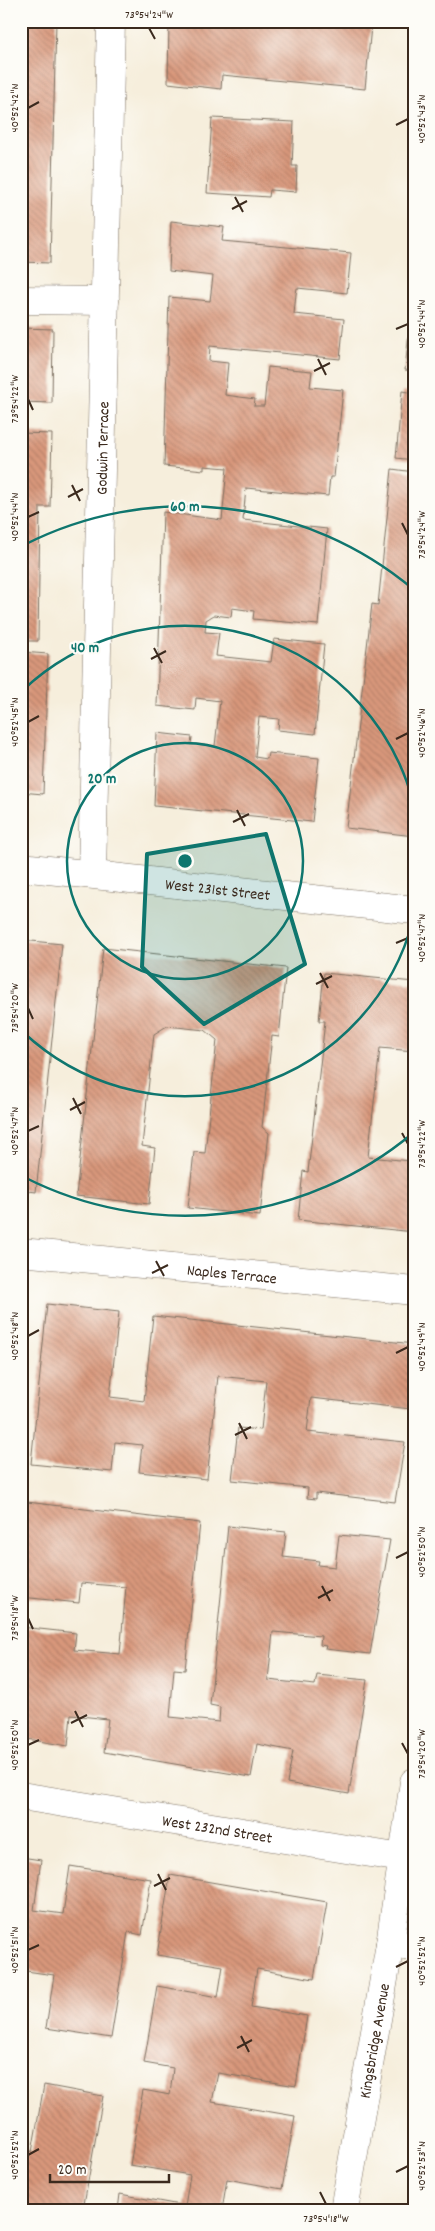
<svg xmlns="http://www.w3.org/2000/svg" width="435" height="2231" font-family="Dekko,sans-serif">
<defs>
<pattern id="building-back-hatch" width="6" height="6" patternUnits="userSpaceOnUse" patternTransform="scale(1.25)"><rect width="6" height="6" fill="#d9987c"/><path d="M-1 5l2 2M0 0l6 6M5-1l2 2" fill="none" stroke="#b17c65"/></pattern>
</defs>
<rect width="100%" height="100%" fill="#fdfcf7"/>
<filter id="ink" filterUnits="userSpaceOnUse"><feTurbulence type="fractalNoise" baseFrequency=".02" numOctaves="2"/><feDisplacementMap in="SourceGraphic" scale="10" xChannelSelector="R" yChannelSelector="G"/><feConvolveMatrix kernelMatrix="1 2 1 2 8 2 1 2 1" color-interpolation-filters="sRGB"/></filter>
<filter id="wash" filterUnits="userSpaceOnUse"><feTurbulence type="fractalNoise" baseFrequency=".0096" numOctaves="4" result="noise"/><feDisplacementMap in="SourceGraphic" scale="20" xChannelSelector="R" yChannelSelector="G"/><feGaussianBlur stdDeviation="1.12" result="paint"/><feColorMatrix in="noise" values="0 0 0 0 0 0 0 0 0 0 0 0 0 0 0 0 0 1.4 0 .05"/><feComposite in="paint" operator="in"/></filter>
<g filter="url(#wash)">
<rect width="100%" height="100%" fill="#f6eedc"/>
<g id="blocks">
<path fill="url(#building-back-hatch)" d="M21 21H56L50 263 21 262Z
M169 21H326L371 26 365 89 222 75 221 89 168 83Z
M212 118 294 122 292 166H297L296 192 270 190 269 197 207 193Z
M171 221 224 227 222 241 351 253 347 293 297 288 296 294 294 314 344 319 340 359 210 346 209 361 228 363 225 395 255 399 254 406H264L268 367 312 371 310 387 343 390 334 477H330L328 496 246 488 243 520 327 529 318 625 253 619 254 611 232 608 231 617 214 615 206 620 205 632 219 633 216 656 271 662 274 639 324 644 315 734 278 730 279 719 259 717 255 757 267 759 268 753 319 758 312 822 154 806 157 733 192 737 191 744 215 746 220 701 196 698 195 710 157 706 163 512 222 520 227 468 204 466V470L164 466 169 297 210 301 213 276 169 271Z
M412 302 414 303V371L405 370Z
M21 328 53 329 52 403 21 402Z
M402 391 414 393V460L396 458Z
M21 433 52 434 50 507H40L38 641H21Z
M392 469 414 472V836L346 828 372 604 378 605Z
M21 652 48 654 43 794 21 792Z
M21 940 62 944 36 1192 21 1190Z
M103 948 286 968 279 1037 272 1036 262 1127 269 1133 260 1216 188 1208 194 1152 205 1153 217 1040 205 1030 167 1026 154 1034 142 1146 155 1148 149 1204 76 1196Z
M324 973 414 982V1051L380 1048 368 1157 411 1161 414 1144V1232L298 1220 303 1171 308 1172 325 1021H319Z
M47 1304 119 1312 110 1397 144 1401 153 1316 414 1344V1395L411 1409 311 1398 307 1432 405 1442 395 1502 316 1493V1499L307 1498 308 1488 232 1480 238 1428 261 1430 266 1381 218 1376 207 1479 139 1472 142 1445 115 1442 112 1472 31 1464Z
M27 1502 200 1523 185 1670 174 1669 170 1717 219 1722 220 1707 210 1705 228 1526 286 1532 283 1557 319 1561 318 1565 335 1567 339 1535 390 1540 370 1654 325 1649 326 1646 320 1645 321 1636 273 1632 268 1680 315 1685 317 1675 367 1680 349 1794 287 1783 293 1751 257 1744 251 1777 104 1752 108 1719 71 1715 68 1746 21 1738V1627L76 1633 74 1650 120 1654 126 1587 81 1583 79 1603 21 1597V1557Z
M21 1857 41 1860 34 1910 63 1914 70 1866 151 1879 142 1935 128 1932 111 2038 46 2028 54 1975 26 1971 21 1993Z
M170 1875 327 1902 314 1979 257 1969 251 2007 307 2016 296 2086 218 2073 212 2102 295 2116 282 2189 227 2179 222 2210H118L120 2194 185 2206 190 2175 130 2165 143 2090 170 2095 173 2068 144 2063 157 1986 218 1997 223 1966 157 1955Z
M44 2085 103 2096 83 2210H21V2148L32 2152Z"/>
</g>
</g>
<g filter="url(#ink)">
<use href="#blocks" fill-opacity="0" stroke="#7c6f60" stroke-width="1"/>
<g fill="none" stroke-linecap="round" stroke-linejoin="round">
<defs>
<g id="minor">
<path d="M21 300 105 301"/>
<path id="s1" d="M21 867 414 910"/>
<path id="s2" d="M92 874 111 21"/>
<path id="s3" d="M21 1252 414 1291"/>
<path id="s4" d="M21 1796 414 1860"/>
<path d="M390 1944 414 1947"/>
<path id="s5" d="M344 2210 390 1944 414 1782"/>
</g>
</defs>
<use href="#minor" stroke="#7c6f60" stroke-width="29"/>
<use href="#minor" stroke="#fff" stroke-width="28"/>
</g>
</g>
<path fill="#0f766e" fill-opacity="0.2" stroke="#0f766e" stroke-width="4" stroke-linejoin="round" d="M266 834 305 964 204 1024 142 967 147 854Z"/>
<path fill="none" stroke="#3b2a1e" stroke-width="2" d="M149 28 155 39M28 108 39 102M396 125 408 119M235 197 243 212M232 209 247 201M396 329 408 324M318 359 326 375M314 371 330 363M28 399 33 410M72 485 80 501M68 497 83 489M28 517 39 512M402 523 408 535M154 648 162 663M151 659 166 651M28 722 39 716M396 739 408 733M237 810 245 826M233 822 249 814M396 943 408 938M320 973 328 988M316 984 332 976M28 1008 33 1019M73 1098 81 1114M70 1110 85 1102M28 1131 39 1126M402 1133 408 1144M156 1261 164 1276M152 1273 168 1265M28 1336 39 1330M396 1353 408 1347M239 1423 247 1439M235 1435 251 1427M396 1558 408 1552M322 1586 330 1601M318 1598 333 1590M28 1618 33 1629M75 1711 83 1727M71 1723 87 1715M402 1743 408 1754M28 1745 39 1740M158 1874 166 1890M154 1886 170 1878M28 1950 39 1945M396 1967 408 1961M241 2036 249 2052M237 2048 252 2040M28 2155 39 2149M396 2172 408 2166M320 2192 326 2204"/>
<g fill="none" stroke="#0f766e" stroke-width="2.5">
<circle cx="185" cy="861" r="118"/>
<path d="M413 920A236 236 0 0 1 23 1032M23 690A236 236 0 0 1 413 802"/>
<path d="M413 1133A355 355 0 0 1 24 1177M24 545A355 355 0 0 1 413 589"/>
</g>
<g text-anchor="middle" stroke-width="4.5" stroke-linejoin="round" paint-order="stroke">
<g font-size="16" fill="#3b2a1e" stroke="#fdfcf7">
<text dy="6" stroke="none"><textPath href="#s2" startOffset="426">Godwin Terrace</textPath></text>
<text dy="6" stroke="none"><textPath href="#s1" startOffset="198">West 231st Street</textPath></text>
<text dy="6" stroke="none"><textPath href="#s3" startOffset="212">Naples Terrace</textPath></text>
<text dy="6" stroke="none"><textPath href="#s4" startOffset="199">West 232nd Street</textPath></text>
<text dy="6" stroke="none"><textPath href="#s5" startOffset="172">Kingsbridge Avenue</textPath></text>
</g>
</g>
<circle cx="185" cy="861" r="8" fill="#0f766e" stroke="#fdfcf7" stroke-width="2.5"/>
<g font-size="15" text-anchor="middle" font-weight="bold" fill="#0f766e" stroke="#fdfcf7" stroke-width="4.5" stroke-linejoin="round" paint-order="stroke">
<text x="185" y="511">60 m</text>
<text x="85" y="652">40 m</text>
<text x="102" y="783">20 m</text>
</g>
<rect width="435" height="2231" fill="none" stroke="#fdfcf7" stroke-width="55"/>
<path d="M50 2174v8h119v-8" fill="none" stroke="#3b2a1e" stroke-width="2.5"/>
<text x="58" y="2174" font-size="15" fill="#3b2a1e" stroke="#fdfcf7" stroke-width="4" paint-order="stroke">20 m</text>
<rect x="28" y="28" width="380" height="2176" fill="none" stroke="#3b2a1e" stroke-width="2"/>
<g font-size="12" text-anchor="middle" fill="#3b2a1e">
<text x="149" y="18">73°54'24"W</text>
<text transform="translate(14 108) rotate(-90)" y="4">40°52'42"N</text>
<text transform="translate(421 119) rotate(-90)" y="4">40°52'43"N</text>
<text transform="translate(421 324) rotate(-90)" y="4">40°52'44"N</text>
<text transform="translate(14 399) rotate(-90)" y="4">73°54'22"W</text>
<text transform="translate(14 517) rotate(-90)" y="4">40°52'44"N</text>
<text transform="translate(421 535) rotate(-90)" y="4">73°54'24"W</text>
<text transform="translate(14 722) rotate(-90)" y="4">40°52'45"N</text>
<text transform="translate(421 733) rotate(-90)" y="4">40°52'46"N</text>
<text transform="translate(421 938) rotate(-90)" y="4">40°52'47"N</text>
<text transform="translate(14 1008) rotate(-90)" y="4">73°54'20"W</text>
<text transform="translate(14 1131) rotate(-90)" y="4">40°52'47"N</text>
<text transform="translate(421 1144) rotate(-90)" y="4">73°54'22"W</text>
<text transform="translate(14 1336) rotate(-90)" y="4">40°52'48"N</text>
<text transform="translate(421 1347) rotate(-90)" y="4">40°52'49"N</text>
<text transform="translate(421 1552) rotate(-90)" y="4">40°52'50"N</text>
<text transform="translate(14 1618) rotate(-90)" y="4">73°54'18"W</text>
<text transform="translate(14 1745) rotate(-90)" y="4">40°52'50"N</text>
<text transform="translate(421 1754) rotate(-90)" y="4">73°54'20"W</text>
<text transform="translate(14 1950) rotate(-90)" y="4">40°52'51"N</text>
<text transform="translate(421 1961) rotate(-90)" y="4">40°52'52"N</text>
<text transform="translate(14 2155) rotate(-90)" y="4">40°52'52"N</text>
<text transform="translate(421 2166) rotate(-90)" y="4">40°52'53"N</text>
<text x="326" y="2222">73°54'18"W</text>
</g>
</svg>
